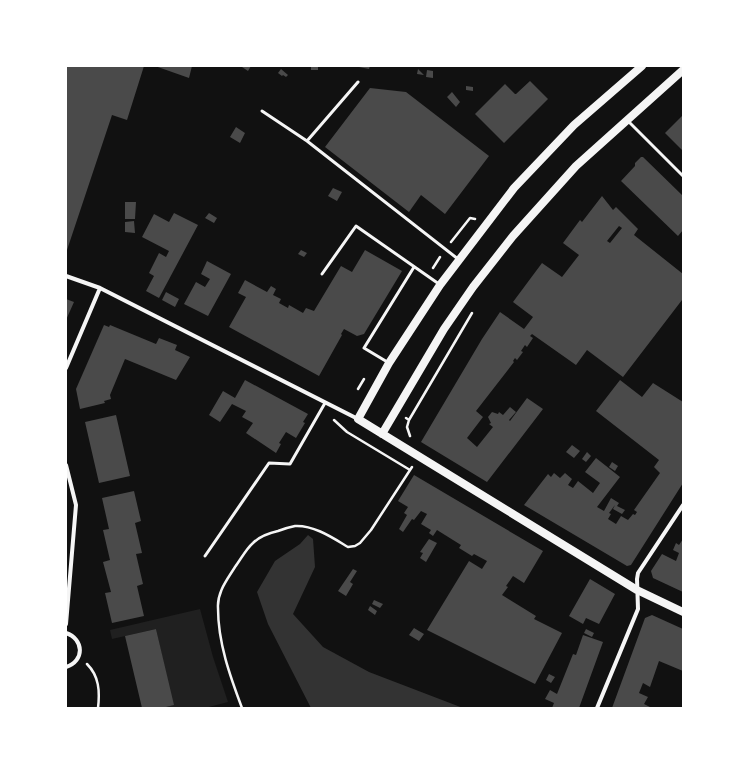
<svg xmlns="http://www.w3.org/2000/svg" width="749" height="774" font-family="Commissioner,sans-serif">
<rect width="100%" height="100%" fill="#111"/>
<path fill="#202020" d="M200 609 213 657 228 702 205 708H162L173 705 156 629 112 639 110 630Z"/>
<path fill="#333" d="M308 535 313 539 315 567 293 614 323 647 369 672 463 708H311L268 624 257 592 275 561 300 544Z"/>
<path fill="#4a4a4a" fill-rule="evenodd" d="M66 66H144L127 120 112 115 67 250 66 249Z
M155 66H192L189 78Z
M242 66H251L248 71 242 67Z
M311 66H318V70H311Z
M354 66H370L369 69Z
M281 69 288 75 286 77 283 75 282 76 278 73Z
M418 69 424 75 417 74Z
M427 70 433 71V78L426 77Z
M530 81 548 99 504 143 475 114 505 84 515 94H516Z
M466 86 473 87V91L466 90Z
M370 88 406 92 489 156 445 214 421 195 409 212 325 147Z
M452 92 460 102 456 107 447 97Z
M683 115V149L682 150 665 133Z
M236 127 245 133 240 143 230 137Z
M641 157H643L683 196V230L678 236 621 181 635 166V163Z
M333 188 342 192 337 201 328 196Z
M602 196 613 210 616 207 638 229 634 235 683 274V301L682 300 623 377 587 350 576 365 532 334 530 336 533 338 527 347 525 345 521 351 523 352 517 360 515 358 513 361 514 362 476 411 483 417 467 438 477 447 493 427 489 424 491 423 488 417 492 412 498 414 499 412 503 415 510 407 516 412 509 420 510 421 527 398 543 409 487 482 421 442 482 339 500 312 524 329 533 317 513 302 542 263 562 277 579 255 563 243 580 220 582 222ZM619 226 622 228 610 243 607 241Z
M125 202H136L135 219H125Z
M174 213 198 225 159 298 146 291 154 276 149 273 159 253 166 257 169 251 142 237 154 214 169 222Z
M209 213 217 218 214 223 205 218Z
M134 221 135 233 125 232V222Z
M301 250 307 253 304 257 298 254Z
M365 250 402 271 364 334 357 336 344 329 341 334 342 335 319 376 229 327 246 297 238 293 245 280 267 292 271 286 276 289 273 295 281 299 279 303 288 308 289 305 303 313 306 308 314 311 341 266 352 272Z
M207 261 231 274 208 316 184 304 196 282 205 287 210 279 201 274Z
M166 292 179 299 175 307 162 300Z
M66 299 74 302 66 320Z
M104 325 109 327 110 325 156 344 159 338 177 345 175 350 190 357 176 380 125 359 110 395 111 399 104 401 105 403 80 409 76 389Z
M245 380 308 414 303 422 305 423 296 438 286 432 279 443 281 444 276 453 246 433 253 423 242 417 246 411 232 404 220 422 209 415 223 391 235 398Z
M620 380 642 397 653 383 683 402V483L631 565 627 566 524 505 548 474 551 477 554 473 560 478 565 473 572 479 568 485 573 488 578 481 593 493 600 483 585 472 596 458 620 477 597 507 604 511 611 498 619 503 617 506 625 510 622 514 613 509 615 505 609 513 611 514 608 519 616 524 621 516 628 520 633 514 635 515 637 512 634 510 660 473 654 467 659 460 596 411Z
M116 415 130 476 99 483 85 422Z
M572 445 580 451 574 458 566 452Z
M587 452 591 456 586 462 582 459Z
M612 462 618 466 615 471 609 467Z
M414 475 543 551 524 583 513 576 506 586 508 587 502 595 536 616 534 619 562 633 535 684 427 630 469 561 482 569 487 561 474 554 472 556 459 548 461 545 437 530 433 536 429 533 431 530 421 524 427 514 421 511 414 520 412 519 403 532 399 529 407 515 404 513 408 507 398 501Z
M134 491 141 521 135 523 142 553 136 554 143 584 137 586 144 616 112 623 105 593 111 592 103 562 110 560 103 530 109 529 102 498Z
M429 539 437 543 426 562 420 558 423 553 420 552Z
M683 539V592L653 578 651 571 662 554 676 561 679 553 673 550 676 543 679 545Z
M353 569 357 571 350 582 353 584 346 596 338 591Z
M590 579 615 594 599 624 586 618 583 624 569 616Z
M374 600 383 604 380 608 372 604Z
M370 606 377 611 375 615 368 610Z
M652 615 683 629V671L659 661 650 687 643 683 639 693 648 697 644 704 650 707 649 708H612L645 618Z
M414 628 424 634 419 641 409 635Z
M156 629 174 705 162 708H142L125 636Z
M586 629 594 633 592 637 584 633Z
M583 635 603 642 579 708H552L554 703 545 699 550 690 557 694 573 654 576 655Z
M549 674 555 677 551 683 546 680Z"/>
<g fill="none" stroke-linecap="round" stroke-linejoin="round">
<path stroke="#f5f5f5" stroke-width="2.5" d="M451 242 470 218 475 219
M433 268 440 257
M358 389 364 379
M406 418 409 420 472 313
M334 420 347 432 410 470
M409 420 407 427 410 436
M87 664C99 676 100 691 98 708
M242 708C230 676 218 643 218 608 217 592 227 580 235 567 241 559 246 549 253 543 260 536 269 533 278 531 283 529 290 527 295 526 314 525 333 538 348 547L355 546 360 543 371 530 412 467"/>
<path stroke="#f5f5f5" stroke-width="3" d="M262 111 307 141 458 259
M627 120 683 176
M307 141 358 82
M322 274 356 226 439 284
M389 363 364 348 414 267
M205 556 269 463 290 464 325 403"/>
<path stroke="#f5f5f5" stroke-width="4" d="M66 276 100 288 358 419
M66 368 100 288
M66 465 76 505 66 624
M66 633C84 639 85 661 66 667
M597 708 638 609 637 579 638 573 683 505"/>
<path stroke="#f5f5f5" stroke-width="8" d="M642 66 574 125 514 188 440 285 389 363 358 419 637 590 683 612
M382 434 444 329 473 287 513 236 576 166 683 70"/>
</g>
<rect width="749" height="774" fill="none" stroke="#ffffff" stroke-width="134"/>
</svg>
